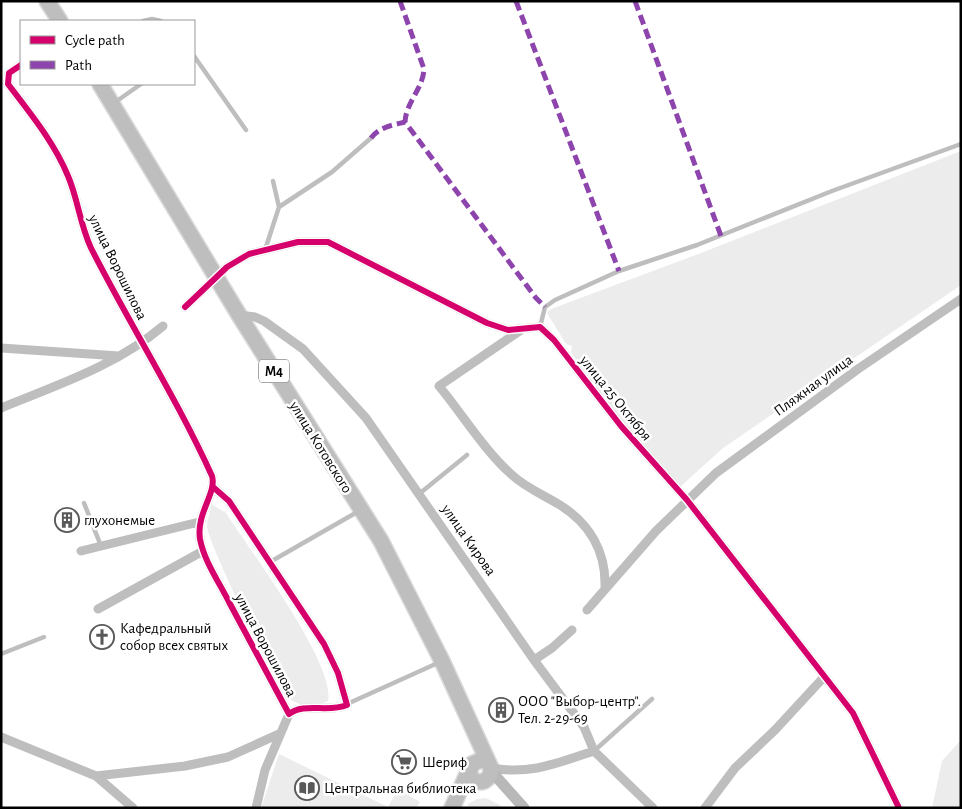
<svg xmlns="http://www.w3.org/2000/svg" width="962" height="809" font-family="'Alegreya Sans',sans-serif">
<rect width="100%" height="100%" fill="#fff"/>
<path fill="#ececec" d="M961 151V285L723 448 680 487C641 444 602 402 571 352L572 346 566 344 547 313 551 309 701 253Z
M211 504 226 513C248 548 336 664 328 701 317 707 298 707 289 698 277 686 207 541 207 526 207 519 211 512 211 504Z
M961 740V808H932L942 761Z
M279 754 388 807 398 789 420 802 416 808H261Z
M486 798 500 805 501 808H469L468 804 477 799Z"/>
<g fill="none" stroke-linecap="round" stroke-linejoin="round">
<defs>
<path id="highway" d="M47 1 60 21
M100 84 239 315 381 541 442 661 491 768C491 783 476 787 469 774L472 764 481 760 488 762
M452 808 469 770"/>
</defs>
<use href="#highway" stroke="#dbdbdb" stroke-width="18"/>
<path stroke="#bebebe" stroke-width="4.5" d="M143 21 152 19 161 21
M194 56 246 130
M114 103 141 84
M279 207 332 172 371 138
M265 250 279 207 273 181
M540 327 545 307 555 300 619 271 697 245 832 191 961 144
M419 494 467 455
M84 503 101 546
M270 562 359 511
M1 654 44 637
M347 704 440 662
M594 751 652 699"/>
<path stroke="#bebebe" stroke-width="9" d="M21 65 9 73 8 84C30 113 54 142 68 176 78 199 80 225 91 248 130 325 176 397 212 476 217 493 196 513 200 539 204 561 219 582 229 602 249 639 269 676 289 714 304 702 328 713 347 705L338 673 324 644 229 501 213 487
M185 307 227 267 249 254 298 242H328L487 323 508 330 540 327 554 340 621 426 687 500 853 713 899 808
M239 315 255 317 264 321 303 349 366 418 534 660 584 727 594 751 653 808
M521 330 439 386C463 415 484 450 512 475 526 488 544 495 560 505 590 524 606 552 605 587
M1 348 119 356
M1 408C57 385 116 366 163 326
M81 551 199 522
M98 609 203 551
M587 610 656 531 716 473 858 369 961 299
M534 660 552 648 572 630
M1 737 96 776 133 808
M491 768C531 775 557 763 594 751
M96 776 185 766 228 757 281 733
M256 808 265 770 289 714
M705 808 735 768 775 730 824 677"/>
<path stroke="#b8b8b8" stroke-width="11" d="M492 772 524 808"/>
<use href="#highway" stroke="#bebebe" stroke-width="15"/>
<path stroke="#8e44ad" stroke-width="5" stroke-dasharray="10 5" stroke-linecap="butt" d="M400 1 424 69C423 89 406 102 405 122
M516 1 619 271
M635 1 721 236
M371 138C379 127 393 125 405 122L536 298 545 307"/>
<defs>
<path id="cycleway" d="M21 65 9 73 8 84C30 113 54 142 68 176 78 199 80 225 91 248 130 325 176 397 212 476 217 493 196 513 200 539 204 561 219 582 229 602 249 639 269 676 289 714 304 702 328 713 347 705L338 673 324 644 229 501 213 487
M185 307 227 267 249 254 298 242H328L487 323 508 330 540 327 554 340 621 426 687 500 853 713 899 808"/>
</defs>
<use href="#cycleway" stroke="#fff" stroke-width="9"/>
<use href="#cycleway" stroke="#d6006c" stroke-width="6"/>
</g>
<defs>
<symbol id="building-ring" viewBox="-11 -11 22 22"><circle r="9.5" fill="#fff" stroke="#595959" stroke-width="1.5"/><path d="M-4-6H4V6H1V3H-1V6H-4ZM-2.5-4.3h1.7v1.8h-1.7ZM.8-4.3h1.7v1.8H.8ZM-2.5-1h1.7V.8h-1.7ZM.8-1h1.7V.8H.8Z" fill="#595959"/></symbol>
<symbol id="church-ring" viewBox="-11 -11 22 22"><circle r="9.5" fill="#fff" stroke="#595959" stroke-width="1.5"/><path d="M-1.2-6h2.4v3.5h3.3v2.4h-3.3V6h-2.4V-.1h-3.3v-2.4h3.3Z" fill="#595959"/></symbol>
<symbol id="supermarket-ring" viewBox="-11 -11 22 22"><circle r="9.5" fill="#fff" stroke="#595959" stroke-width="1.5"/><path d="M-6-5.5h2.5l.6 2H6L4.5 2H-2.5L-4.4-4H-6ZM-1.5 3.2a1.3 1.3 0 1 0 .1 0ZM3 3.2a1.3 1.3 0 1 0 .1 0Z" fill="#595959"/></symbol>
<symbol id="library-ring" viewBox="-11 -11 22 22"><circle r="9.5" fill="#fff" stroke="#595959" stroke-width="1.5"/><path d="M-6-4Q-3-5.5-.7-3.5V5Q-3 3-6 4ZM6-4Q3-5.5 .7-3.5V5Q3 3 6 4Z" fill="#595959"/></symbol>
</defs>
<g fill-rule="evenodd">
<use href="#building-ring" x="53" y="506" width="28" height="28"/>
<use href="#church-ring" x="88" y="623" width="28" height="28"/>
<use href="#building-ring" x="487" y="696" width="28" height="28"/>
<use href="#supermarket-ring" x="390" y="748" width="28" height="28"/>
<use href="#library-ring" x="293" y="774" width="28" height="28"/>
</g>
<g text-anchor="middle" stroke-width="5" stroke-linejoin="round" paint-order="stroke">
<rect fill="#fff" stroke="#4c4c4c" stroke-width="1" x="259" y="359.5" width="30" height="23" rx="4"/>
<g font-size="14" font-weight="bold" fill="#000">
<text x="274" y="376">M4</text>
</g>
<g font-size="15" fill="#000" stroke="#fff">
<text transform="translate(118 267) rotate(64)" y="5">улица Ворошилова</text>
<text transform="translate(813 385) rotate(-36)" y="5">Пляжная улица</text>
<text transform="translate(616 398) rotate(51)" y="5">улица 25 Октября</text>
<text transform="translate(321 447) rotate(58)" y="5">улица Котовского</text>
<text transform="translate(469 540) rotate(55)" y="5">улица Кирова</text>
<text transform="translate(266 645) rotate(62)" y="5">улица Ворошилова</text>
</g>
<g font-size="15" fill="#000" stroke="#fff" text-anchor="start">
<text x="84" y="525">глухонемые</text>
<text x="120" y="633">Кафедральный<tspan x="120" dy="17">собор всех святых</tspan></text>
<text x="518" y="706">ООО "Выбор-центр".<tspan x="518" dy="17">Тел. 2-29-69</tspan></text>
<text x="422" y="767">Шериф</text>
<text x="324" y="793">Центральная библиотека</text>
</g>
</g>
<rect width="962" height="809" fill="none" stroke="#000000" stroke-width="5"/>
<rect x="20" y="20" width="175" height="65" fill="#ffffff" stroke="#999999"/>
<rect x="30" y="36" width="25" height="8" fill="#d6006c" stroke="#999999"/>
<text x="65" y="45" font-size="15" fill="#000000">Cycle path</text>
<rect x="30" y="61" width="25" height="8" fill="#8e44ad" stroke="#999999"/>
<text x="65" y="70" font-size="15" fill="#000000">Path</text>
</svg>
